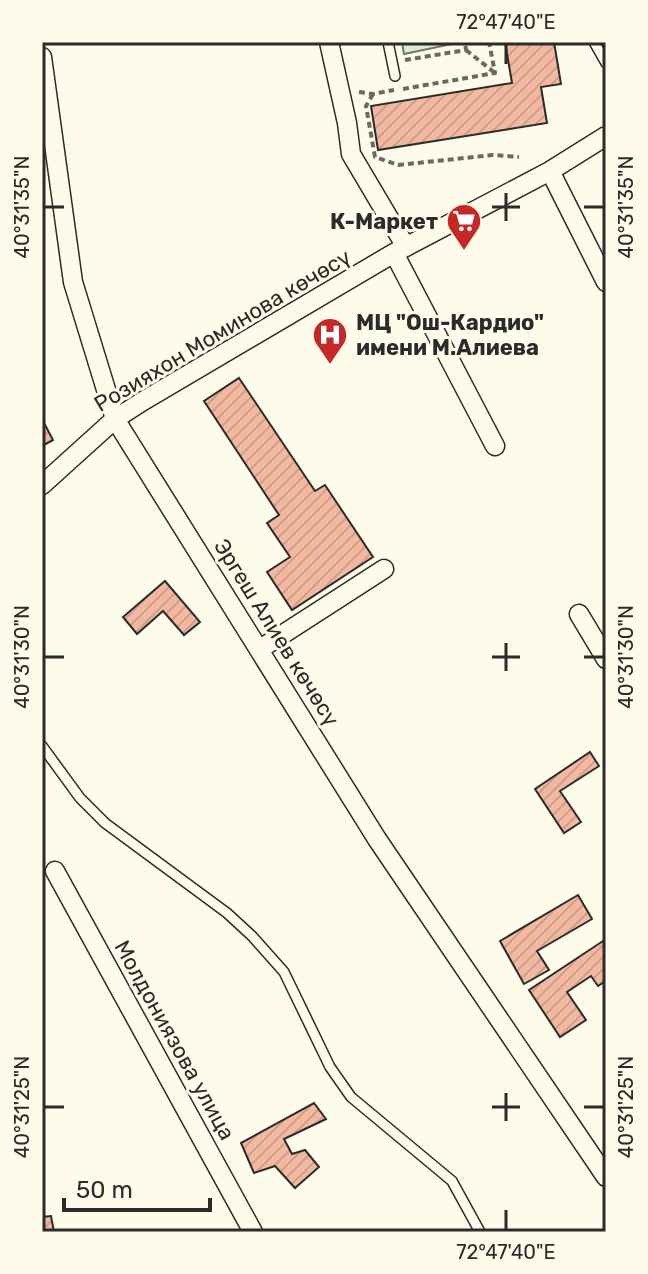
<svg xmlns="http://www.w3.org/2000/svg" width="648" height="1274" font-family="Rubik,sans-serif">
<defs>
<pattern id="building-hatch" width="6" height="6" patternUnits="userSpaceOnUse" patternTransform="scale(2)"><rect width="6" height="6" fill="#f2b8a0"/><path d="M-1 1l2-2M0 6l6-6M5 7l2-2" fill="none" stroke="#d09e8a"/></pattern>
</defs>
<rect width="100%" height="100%" fill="#fdfbea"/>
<path fill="#deebd1" stroke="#74746e" stroke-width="2" d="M402 42H456L457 43 404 54Z"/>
<path fill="url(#building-hatch)" stroke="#2b2b2b" stroke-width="2" d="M505 42H554L561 84 541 87 547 123 378 150 371 106 512 83Z
M239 378 315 491 325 485 373 557 292 610 267 572 290 557 267 523 279 515 204 401Z
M42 419 53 440 42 446Z
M165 581 200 622 184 635 163 611 137 634 123 617Z
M590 752 599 766 560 791 581 822 564 833 535 789Z
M578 895 592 919 537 951 549 970 524 984 500 941Z
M606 939V981L598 986 591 976 567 992 586 1020 560 1037 529 990Z
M314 1103 326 1119 284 1139 292 1154 305 1150 319 1167 295 1188 275 1166 254 1173 241 1143Z
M51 1216 54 1232H42V1217Z"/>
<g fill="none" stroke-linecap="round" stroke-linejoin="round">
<defs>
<path id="service" d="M388 42 395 76
M594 42 606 63
M42 746 80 798 105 823 227 913 252 936 284 972 330 1067 351 1097 452 1181 480 1232"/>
<path id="minor" d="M329 42 347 123 351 154 406 247
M42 57 73 282 115 419 377 839 606 1177
M550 171 606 282
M394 253 495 446
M42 485 115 419 143 401 394 253 550 171 606 136
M579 614 606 659
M260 649 384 569
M55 871 253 1232"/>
</defs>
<use href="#service" stroke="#2b2b2b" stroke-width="12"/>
<use href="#minor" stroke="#2b2b2b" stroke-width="21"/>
<path stroke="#6a6964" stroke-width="4" stroke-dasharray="6 4" stroke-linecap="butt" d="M466 50 495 73
M405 60 466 50 465 42
M403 89 495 73 489 42
M359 92 373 94 394 90
M373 94 366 106 375 157 398 165 493 155 519 157"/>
<use href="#service" stroke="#fdfbea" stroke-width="9"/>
<use href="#minor" stroke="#fdfbea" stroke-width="18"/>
</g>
<path fill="none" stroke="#2b2b2b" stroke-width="3" d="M506 44V64M506 193V221M44 207H64M492 207H520M584 207H604M506 643V671M44 657H64M492 657H520M584 657H604M506 1093V1121M44 1107H64M492 1107H520M584 1107H604M506 1210V1230"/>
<defs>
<symbol id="supermarket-pin" viewBox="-11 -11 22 30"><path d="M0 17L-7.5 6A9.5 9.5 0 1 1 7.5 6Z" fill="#c62828" stroke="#fdfbea"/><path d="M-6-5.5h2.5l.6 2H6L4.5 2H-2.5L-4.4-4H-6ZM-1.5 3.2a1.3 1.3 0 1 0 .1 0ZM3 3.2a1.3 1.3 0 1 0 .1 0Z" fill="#fff"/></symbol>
<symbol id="hospital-pin" viewBox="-11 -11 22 30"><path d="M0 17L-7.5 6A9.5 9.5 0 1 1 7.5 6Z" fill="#c62828" stroke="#fdfbea"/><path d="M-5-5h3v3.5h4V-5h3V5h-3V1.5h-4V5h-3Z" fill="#fff"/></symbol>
</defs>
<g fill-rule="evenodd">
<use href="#supermarket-pin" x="444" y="201" width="40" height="54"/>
<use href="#hospital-pin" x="310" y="315" width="40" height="54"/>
</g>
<g text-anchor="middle" stroke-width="6" stroke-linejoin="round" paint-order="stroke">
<g font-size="22" font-weight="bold" fill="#2b2b2b" stroke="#fdfbea" text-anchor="end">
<text x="438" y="229">К-Маркет</text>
<text x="356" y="330" text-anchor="start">МЦ "Ош-Кардио"<tspan x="356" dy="25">имени М.Алиева</tspan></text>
</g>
<g font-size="22" fill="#2b2b2b" stroke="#fdfbea">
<text transform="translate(222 330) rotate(-31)" y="8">Розияхон Моминова көчөсү</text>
<text transform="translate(277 632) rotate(58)" y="8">Эргеш Алиев көчөсү</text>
<text transform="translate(175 1040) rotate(61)" y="8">Молдониязова улица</text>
</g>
</g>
<rect width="648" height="1274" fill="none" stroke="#fdfbea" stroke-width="88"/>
<path d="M64 1198v12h146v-12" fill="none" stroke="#2b2b2b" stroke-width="4"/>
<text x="76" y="1198" font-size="24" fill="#2b2b2b" stroke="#fdfbea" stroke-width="6" paint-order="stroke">50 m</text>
<rect x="44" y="44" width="560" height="1186" fill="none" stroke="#2b2b2b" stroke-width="3"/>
<g font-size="20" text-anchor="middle" fill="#2b2b2b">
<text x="506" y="29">72°47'40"E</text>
<text transform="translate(22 207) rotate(-90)" y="7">40°31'35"N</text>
<text transform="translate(626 207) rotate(-90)" y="7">40°31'35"N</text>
<text transform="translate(22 657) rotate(-90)" y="7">40°31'30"N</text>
<text transform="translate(626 657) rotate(-90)" y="7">40°31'30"N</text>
<text transform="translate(22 1107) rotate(-90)" y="7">40°31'25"N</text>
<text transform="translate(626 1107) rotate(-90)" y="7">40°31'25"N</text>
<text x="506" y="1259">72°47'40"E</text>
</g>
</svg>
